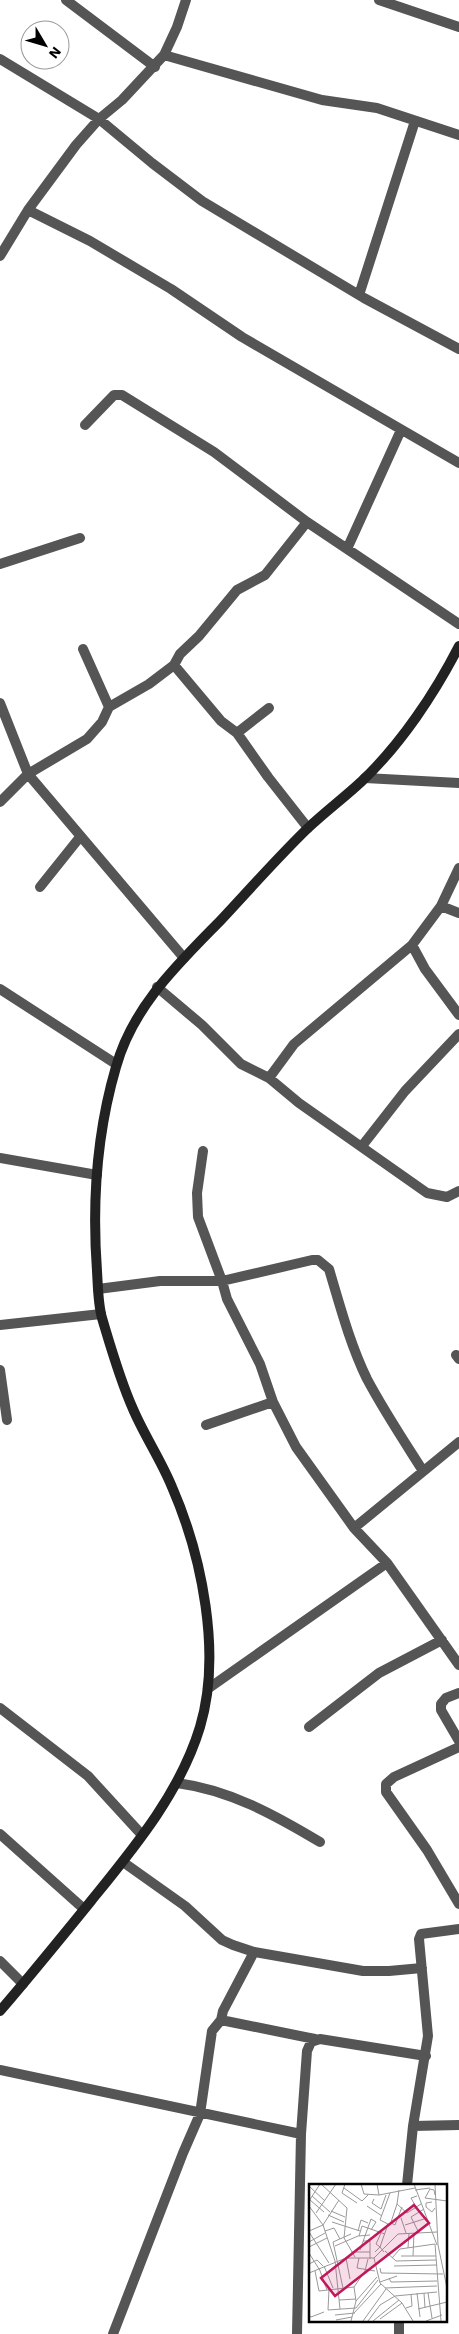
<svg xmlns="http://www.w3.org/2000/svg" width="459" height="2334" font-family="'Work Sans',sans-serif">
<rect width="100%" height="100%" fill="#fff"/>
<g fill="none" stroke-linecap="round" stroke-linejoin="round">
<path stroke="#555" stroke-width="10" d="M66 0 155 67
M379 0 459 27
M164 55 322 100 377 108 459 135
M0 59 99 119 152 163 202 201 364 298 459 349
M28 210 90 241 171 289 242 337 459 463
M0 256 28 210 76 145 99 119 122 100 164 55 177 27 186 0
M359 295 415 121
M85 425 114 395H122L214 452 307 522 459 624
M347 549 401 430
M0 564 80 538
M83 649 109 707
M174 665 180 654 199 636 237 590 265 575 307 522
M0 703 28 774 184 958
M237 733 269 708
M365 778 459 783
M0 802 28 774 87 739 102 722 109 707 149 684 174 665 221 721 237 733 268 777 308 828
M40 887 80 837
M441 906 459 913
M412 945 425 969 459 1015
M157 987 202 1025 241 1064 269 1078 299 1103 427 1193 447 1197 459 1191
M0 989 116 1064
M269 1078 294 1044 412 945 441 906 459 868
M362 1146 405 1091 459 1034
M203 1151 197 1193 198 1217 222 1281 312 1260H318L329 1269C340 1306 350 1344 367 1379 384 1411 404 1441 423 1471
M0 1158 97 1175
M98 1289 160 1281H222L227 1299 260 1364 273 1402 296 1447 354 1528 387 1563 459 1665
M0 1325 101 1314
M456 1355 459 1359
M0 1370 7 1420
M206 1425 273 1402
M354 1528 459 1442
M209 1688 387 1563
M459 1693 446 1698 441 1704V1710L459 1741
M0 1708 88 1776 142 1835
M309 1727 379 1673 442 1640
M459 1747 394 1777 386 1784V1792L427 1850 459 1904
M177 1783C230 1790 275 1815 320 1842
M0 1834 84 1909
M123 1862 185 1906 222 1940 233 1945 254 1952 363 1971H389L422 1968
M0 1961 23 1984
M221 2020 315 2039
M0 2070 301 2134 297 2334
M413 2126 428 2036 419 1939 421 1934 459 1929
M301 2134 307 2051 311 2042 320 2039 426 2056
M407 2185 413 2126 459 2125
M113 2334 183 2153 200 2114 212 2031 221 2020 223 2011 254 1952
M399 2334V2320"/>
<path stroke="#222" stroke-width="10" d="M0 2011C31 1975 61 1938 91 1901 134 1848 180 1793 200 1727 222 1654 202 1556 172 1487 161 1460 144 1435 133 1409 120 1380 111 1348 102 1318 98 1304 98 1287 97 1271 92 1203 97 1132 116 1067 133 1006 178 964 221 920 250 889 278 857 308 828 326 811 345 797 362 781 401 744 435 693 459 646"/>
</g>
<g transform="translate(309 2184)">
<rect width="138" height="138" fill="#fff"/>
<path fill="none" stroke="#999" stroke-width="1" d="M12 0 38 24 35 54 46 73M36 0 33 9 48 19M52 0 55 10 70 11M68 0 70 11 106 4M105 0 128 61M126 0 129 61 138 104M0 2 16 17M35 4 53 17 59 11M90 6 88 20 98 29 112 20M106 6 121 4M81 9 71 36 81 41 88 20M126 11 125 6 121 5 116 14 138 17M3 12 21 28M65 15 63 19 72 25 77 11M1 16 15 28M0 17 11 0M123 18 117 19V23L123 28 126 24M0 22 14 41 26 77 31 125M58 22 73 32M107 23 102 14 108 12M22 27 36 33M7 29 27 0M19 31 35 38M92 34 97 49M23 38 51 47M82 39 86 41 93 23M96 41 118 34M0 47 14 41 30 16M16 47 25 44 31 55M49 47 52 36 59 39M0 48 20 79M110 49 102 33 115 25M50 52 53 42 76 50M54 57H61V75M0 58 16 49M26 62 49 52 61 51M0 63 18 54M99 64 100 49M51 66 62 35 67 38 62 46M76 67 87 77 127 76M42 68H61M66 68 71 63 67 60 72 49M75 68 71 63 79 40M0 69 10 85M92 72H127M104 72 105 49M37 74 41 95M50 74 48 84 66 87M65 74 71 99 93 119 104 137M83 74 91 65 126 60 132 137M0 80 8 76 14 82M15 82 24 104M85 82 128 81M10 84 18 106M71 84 72 89 134 90M6 87 10 107 45 103M0 89 37 74H65L89 50 128 48M80 94 82 98 128 97M71 98 88 92M34 104 24 58 42 50M76 104 128 102M20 105 19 126 47 124 69 96M108 109 111 133M115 109 116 124M119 109 123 134M30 116 47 115M47 117 45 103 56 87 59 75M97 124 103 122 102 110M109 125 138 118M45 129 72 100M0 131 2 133 15 128M26 131 46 129M71 135 93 119M27 136 43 133M42 137 47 117 68 93M54 137 77 105M59 137 71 121 86 112 128 108M64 137 90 116M117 137 133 131"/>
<path fill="#c2185b" fill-opacity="0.15" stroke="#c2185b" stroke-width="2.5" d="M105 21 120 39 26 112 12 94Z"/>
<rect width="138" height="138" fill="none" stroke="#000" stroke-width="2.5"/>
</g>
<g transform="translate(45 45) rotate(128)"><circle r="24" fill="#ffffff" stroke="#999999"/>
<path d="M0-4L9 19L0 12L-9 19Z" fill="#000000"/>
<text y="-8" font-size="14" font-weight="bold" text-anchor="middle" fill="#000000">N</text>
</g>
</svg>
